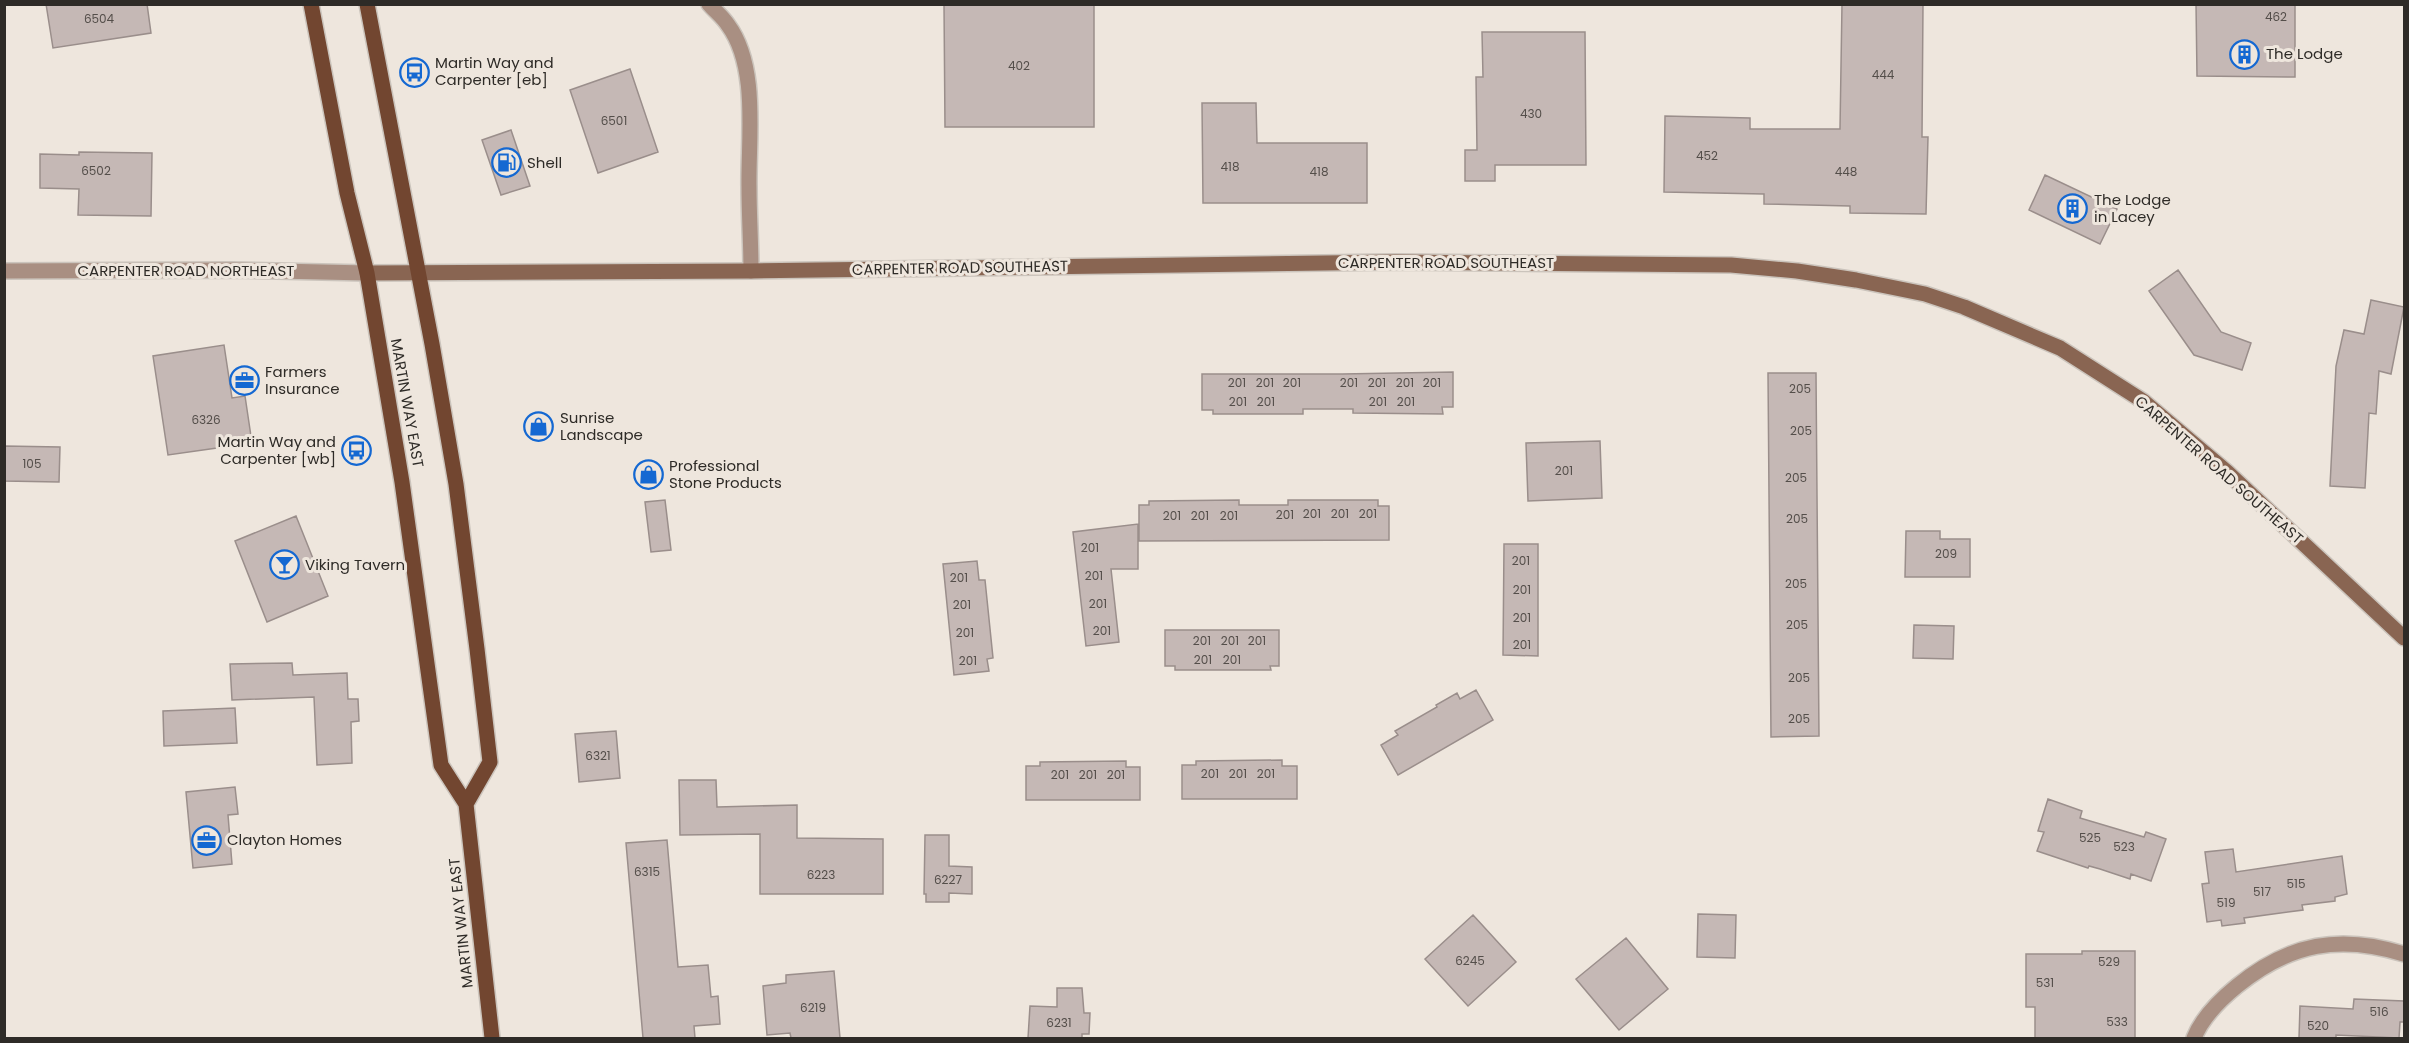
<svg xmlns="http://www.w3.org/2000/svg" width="2409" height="1043" font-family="Poppins,sans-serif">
<rect width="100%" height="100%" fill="#eee6dd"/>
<path fill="#c5b8b5" stroke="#9a8e8b" stroke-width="1.5" d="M46 4H147L151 33 53 48Z
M944 4H1094V127H945Z
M1842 4H1923L1922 137H1928L1926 214 1850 213V206L1764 204V194L1664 192 1665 116 1750 118V129H1840Z
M2196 4H2295V77L2197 76Z
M1482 32H1585L1586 165H1495V181H1465V150H1477L1476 77H1483Z
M630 69 658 152 598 173 570 90Z
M1202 103H1256L1257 143H1367V203H1203Z
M511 130 530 186 501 195 482 140Z
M79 152 152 153 151 216 78 215 79 189 40 188V154L79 155Z
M2045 175 2117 209 2100 244 2029 210Z
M2178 270 2221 332 2251 343 2242 370 2194 355 2149 291Z
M2371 300 2404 307 2391 374 2379 371 2376 414 2369 413 2365 488 2330 486 2336 366 2344 330 2364 334Z
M224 345 232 398 245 396 252 443 168 455 153 356Z
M1453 372V407H1442L1443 414 1353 413V409H1303V414H1213V410H1202V374H1342Z
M1768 373H1816L1819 736 1771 737Z
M1600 441 1602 498 1528 501 1526 443Z
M4 446 60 447 59 482 4 481Z
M665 500 671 550 651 552 645 502Z
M1239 500V505H1288V500H1378V506H1389V540L1139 541V505H1149V501Z
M296 516 328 596 267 622 235 541Z
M1138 524V569H1111L1119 642 1086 646 1073 532Z
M1906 531H1940V539H1970V577H1905Z
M1504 544H1538V656L1503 655Z
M977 561 979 580H985L993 658 987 659 989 671 954 675 943 564Z
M1914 625 1954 626 1953 659 1913 658Z
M1165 630H1279V666H1270L1271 670H1175V666H1165Z
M292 663 293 675 347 673 348 699H358L359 721 351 722 352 763 317 765 314 697 232 700 230 664Z
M1476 690 1493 720 1398 775 1381 745 1398 735 1395 731 1437 707 1436 705 1457 693 1460 699Z
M235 708 237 743 164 746 163 711Z
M616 731 620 778 579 782 575 734Z
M1282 760V766H1297V799H1182V765H1196V761Z
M1126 761V767H1140V800H1026V766H1040V762Z
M679 780H716L717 807 797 805V838L883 839V894H760V834L680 835Z
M235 787 238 814 228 815 232 864 193 868 186 792Z
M2048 799 2082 811 2080 818 2144 837 2146 832 2166 839 2151 881 2131 874 2130 879 2100 869 2089 866 2088 868 2037 851 2044 832 2038 831Z
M925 835H949V866L972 867V894L949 893V902H926V894H924Z
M667 840 678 967 708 965 711 997 718 996 720 1024 694 1026 695 1038H643L626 843Z
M2233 849 2236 872 2342 856 2347 894 2335 897V901L2302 905 2303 910 2244 918 2245 923 2222 926 2221 920 2207 922 2202 884 2209 883 2205 852Z
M1698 914 1736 915 1735 958 1697 957Z
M1473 915 1516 962 1468 1006 1425 959Z
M1626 938 1668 989 1619 1030 1576 979Z
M2082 951H2135V1038H2035V1007H2026V954H2082Z
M834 971 840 1038H791L790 1033 767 1035 763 986 786 983V975Z
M1057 988H1082L1084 1013H1090L1089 1034H1082V1038H1028L1030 1006 1057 1007Z
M2354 999 2404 1001V1022H2400L2399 1038 2336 1035V1038H2299L2300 1006 2353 1009Z"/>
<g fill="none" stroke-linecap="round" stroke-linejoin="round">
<defs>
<path id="minor" d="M709 4C715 11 723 17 728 25 759 67 748 139 749 187 749 215 751 243 751 271
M2194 1038C2202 1018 2221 999 2237 986 2290 943 2340 934 2404 954"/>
<path id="tertiary" d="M4 271 233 270 367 273"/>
<path id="secondary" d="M367 273 751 271 1395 262 1731 265 1797 271 1856 280 1925 294 1964 307 2060 348 2143 401 2227 472 2404 638"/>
<path id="primary" d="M311 4 347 193 367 273 402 482 441 765 466 804 492 1038
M367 4 432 344 456 484 477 649 490 762 466 804"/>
</defs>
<use href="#minor" stroke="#cbc4bc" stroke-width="18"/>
<use href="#tertiary" stroke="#cbc4bc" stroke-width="18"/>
<use href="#secondary" stroke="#cbc4bc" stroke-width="18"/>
<use href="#primary" stroke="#cbc4bc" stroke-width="18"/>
<use href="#minor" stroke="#a98f82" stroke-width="15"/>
<use href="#tertiary" stroke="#a98f82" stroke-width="15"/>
<use href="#secondary" stroke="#896552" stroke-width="15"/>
<use href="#primary" stroke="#724630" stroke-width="15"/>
</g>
<defs>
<symbol id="building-ring" viewBox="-11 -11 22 22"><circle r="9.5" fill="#eee6dd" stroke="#1468d2" stroke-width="1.5"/><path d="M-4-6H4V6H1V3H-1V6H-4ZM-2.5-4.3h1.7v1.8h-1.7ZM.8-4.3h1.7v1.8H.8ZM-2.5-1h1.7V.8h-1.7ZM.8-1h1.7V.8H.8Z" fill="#1468d2"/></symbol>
<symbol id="bus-ring" viewBox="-11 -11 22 22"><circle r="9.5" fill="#eee6dd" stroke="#1468d2" stroke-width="1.5"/><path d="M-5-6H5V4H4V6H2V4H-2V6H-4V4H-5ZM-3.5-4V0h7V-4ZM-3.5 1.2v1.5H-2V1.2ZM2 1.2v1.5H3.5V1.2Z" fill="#1468d2"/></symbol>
<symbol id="fuel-ring" viewBox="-11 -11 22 22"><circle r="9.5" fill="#eee6dd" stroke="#1468d2" stroke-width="1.5"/><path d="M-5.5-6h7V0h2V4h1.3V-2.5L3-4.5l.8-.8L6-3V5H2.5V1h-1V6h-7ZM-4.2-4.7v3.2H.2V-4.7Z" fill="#1468d2"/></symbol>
<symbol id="office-ring" viewBox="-11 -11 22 22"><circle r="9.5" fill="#eee6dd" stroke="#1468d2" stroke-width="1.5"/><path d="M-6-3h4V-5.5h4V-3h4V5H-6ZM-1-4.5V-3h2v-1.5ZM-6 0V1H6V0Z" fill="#1468d2"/></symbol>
<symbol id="shop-ring" viewBox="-11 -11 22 22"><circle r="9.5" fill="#eee6dd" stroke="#1468d2" stroke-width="1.5"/><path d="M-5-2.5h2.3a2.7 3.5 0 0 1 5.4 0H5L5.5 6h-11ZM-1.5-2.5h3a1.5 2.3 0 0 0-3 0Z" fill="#1468d2"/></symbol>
<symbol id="bar-ring" viewBox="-11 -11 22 22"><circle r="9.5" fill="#eee6dd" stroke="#1468d2" stroke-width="1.5"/><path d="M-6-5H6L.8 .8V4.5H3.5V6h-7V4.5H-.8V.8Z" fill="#1468d2"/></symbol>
</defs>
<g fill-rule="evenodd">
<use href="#building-ring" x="2228" y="38" width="33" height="33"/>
<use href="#bus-ring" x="398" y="56" width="33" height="33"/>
<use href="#fuel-ring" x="490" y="146" width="33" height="33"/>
<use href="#building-ring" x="2056" y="192" width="33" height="33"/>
<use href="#office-ring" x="228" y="364" width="33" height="33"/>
<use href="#shop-ring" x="522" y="410" width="33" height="33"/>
<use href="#bus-ring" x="340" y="434" width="33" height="33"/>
<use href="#shop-ring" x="632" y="458" width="33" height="33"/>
<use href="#bar-ring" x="268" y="548" width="33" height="33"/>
<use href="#office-ring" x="190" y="824" width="33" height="33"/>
</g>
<g text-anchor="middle" stroke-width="6" stroke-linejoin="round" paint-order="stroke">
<g font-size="12" fill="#544e4a">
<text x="2276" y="21">462</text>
<text x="99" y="23">6504</text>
<text x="1019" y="70">402</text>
<text x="1883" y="79">444</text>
<text x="1531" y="118">430</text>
<text x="614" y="125">6501</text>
<text x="1707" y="160">452</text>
<text x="1230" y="171">418</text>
<text x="96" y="175">6502</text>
<text x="1319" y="176">418</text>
<text x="1846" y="176">448</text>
<text x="1237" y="387">201</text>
<text x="1265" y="387">201</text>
<text x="1292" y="387">201</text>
<text x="1349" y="387">201</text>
<text x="1377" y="387">201</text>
<text x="1405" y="387">201</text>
<text x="1432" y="387">201</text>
<text x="1800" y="393">205</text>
<text x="1238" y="406">201</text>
<text x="1266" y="406">201</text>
<text x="1378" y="406">201</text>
<text x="1406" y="406">201</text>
<text x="206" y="424">6326</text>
<text x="1801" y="435">205</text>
<text x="32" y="468">105</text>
<text x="1564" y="475">201</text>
<text x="1796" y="482">205</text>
<text x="1312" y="518">201</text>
<text x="1340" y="518">201</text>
<text x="1368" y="518">201</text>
<text x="1285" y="519">201</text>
<text x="1172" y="520">201</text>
<text x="1200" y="520">201</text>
<text x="1229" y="520">201</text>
<text x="1797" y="523">205</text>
<text x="1090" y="552">201</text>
<text x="1946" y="558">209</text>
<text x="1521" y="565">201</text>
<text x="1094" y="580">201</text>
<text x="959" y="582">201</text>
<text x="1796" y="588">205</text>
<text x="1522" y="594">201</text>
<text x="1098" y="608">201</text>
<text x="962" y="609">201</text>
<text x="1522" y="622">201</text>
<text x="1797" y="629">205</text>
<text x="1102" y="635">201</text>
<text x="965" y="637">201</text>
<text x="1202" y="645">201</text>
<text x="1230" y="645">201</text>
<text x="1257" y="645">201</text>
<text x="1522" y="649">201</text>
<text x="1203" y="664">201</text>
<text x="1232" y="664">201</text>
<text x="968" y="665">201</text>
<text x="1799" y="682">205</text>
<text x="1799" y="723">205</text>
<text x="598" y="760">6321</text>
<text x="1210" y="778">201</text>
<text x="1238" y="778">201</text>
<text x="1266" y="778">201</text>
<text x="1060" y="779">201</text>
<text x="1088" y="779">201</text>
<text x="1116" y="779">201</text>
<text x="2090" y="842">525</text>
<text x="2124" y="851">523</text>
<text x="647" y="876">6315</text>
<text x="821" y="879">6223</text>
<text x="948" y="884">6227</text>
<text x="2296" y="888">515</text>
<text x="2262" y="896">517</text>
<text x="2226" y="907">519</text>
<text x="1470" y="965">6245</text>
<text x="2109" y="966">529</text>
<text x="2045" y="987">531</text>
<text x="813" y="1012">6219</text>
<text x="2379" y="1016">516</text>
<text x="2117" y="1026">533</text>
<text x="1059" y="1027">6231</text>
<text x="2318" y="1030">520</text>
</g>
<g font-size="15" fill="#2e2b27" stroke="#eee6dd" text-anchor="start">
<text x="2266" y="59">The Lodge</text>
<text x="435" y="68">Martin Way and<tspan x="435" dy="17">Carpenter [eb]</tspan></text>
<text x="527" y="168">Shell</text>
<text x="2094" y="205">The Lodge<tspan x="2094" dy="17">in Lacey</tspan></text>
<text x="265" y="377">Farmers<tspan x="265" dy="17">Insurance</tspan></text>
<text x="560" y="423">Sunrise<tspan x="560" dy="17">Landscape</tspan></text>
<text x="336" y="447" text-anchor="end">Martin Way and<tspan x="336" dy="17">Carpenter [wb]</tspan></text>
<text x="669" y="471">Professional<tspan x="669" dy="17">Stone Products</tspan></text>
<text x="305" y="570">Viking Tavern</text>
<text x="227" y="845">Clayton Homes</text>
</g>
<g font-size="15" fill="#2e2b27" stroke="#eee6dd">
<text x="1446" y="268">CARPENTER ROAD SOUTHEAST</text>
<text transform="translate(960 268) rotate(-1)" y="5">CARPENTER ROAD SOUTHEAST</text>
<text x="186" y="276">CARPENTER ROAD NORTHEAST</text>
<text transform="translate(407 403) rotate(80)" y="5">MARTIN WAY EAST</text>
<text transform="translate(2219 470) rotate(41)" y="5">CARPENTER ROAD SOUTHEAST</text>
<text transform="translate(461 923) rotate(-96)" y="5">MARTIN WAY EAST</text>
</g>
</g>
<rect width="2409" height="1043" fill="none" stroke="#2e2b27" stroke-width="12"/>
</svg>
